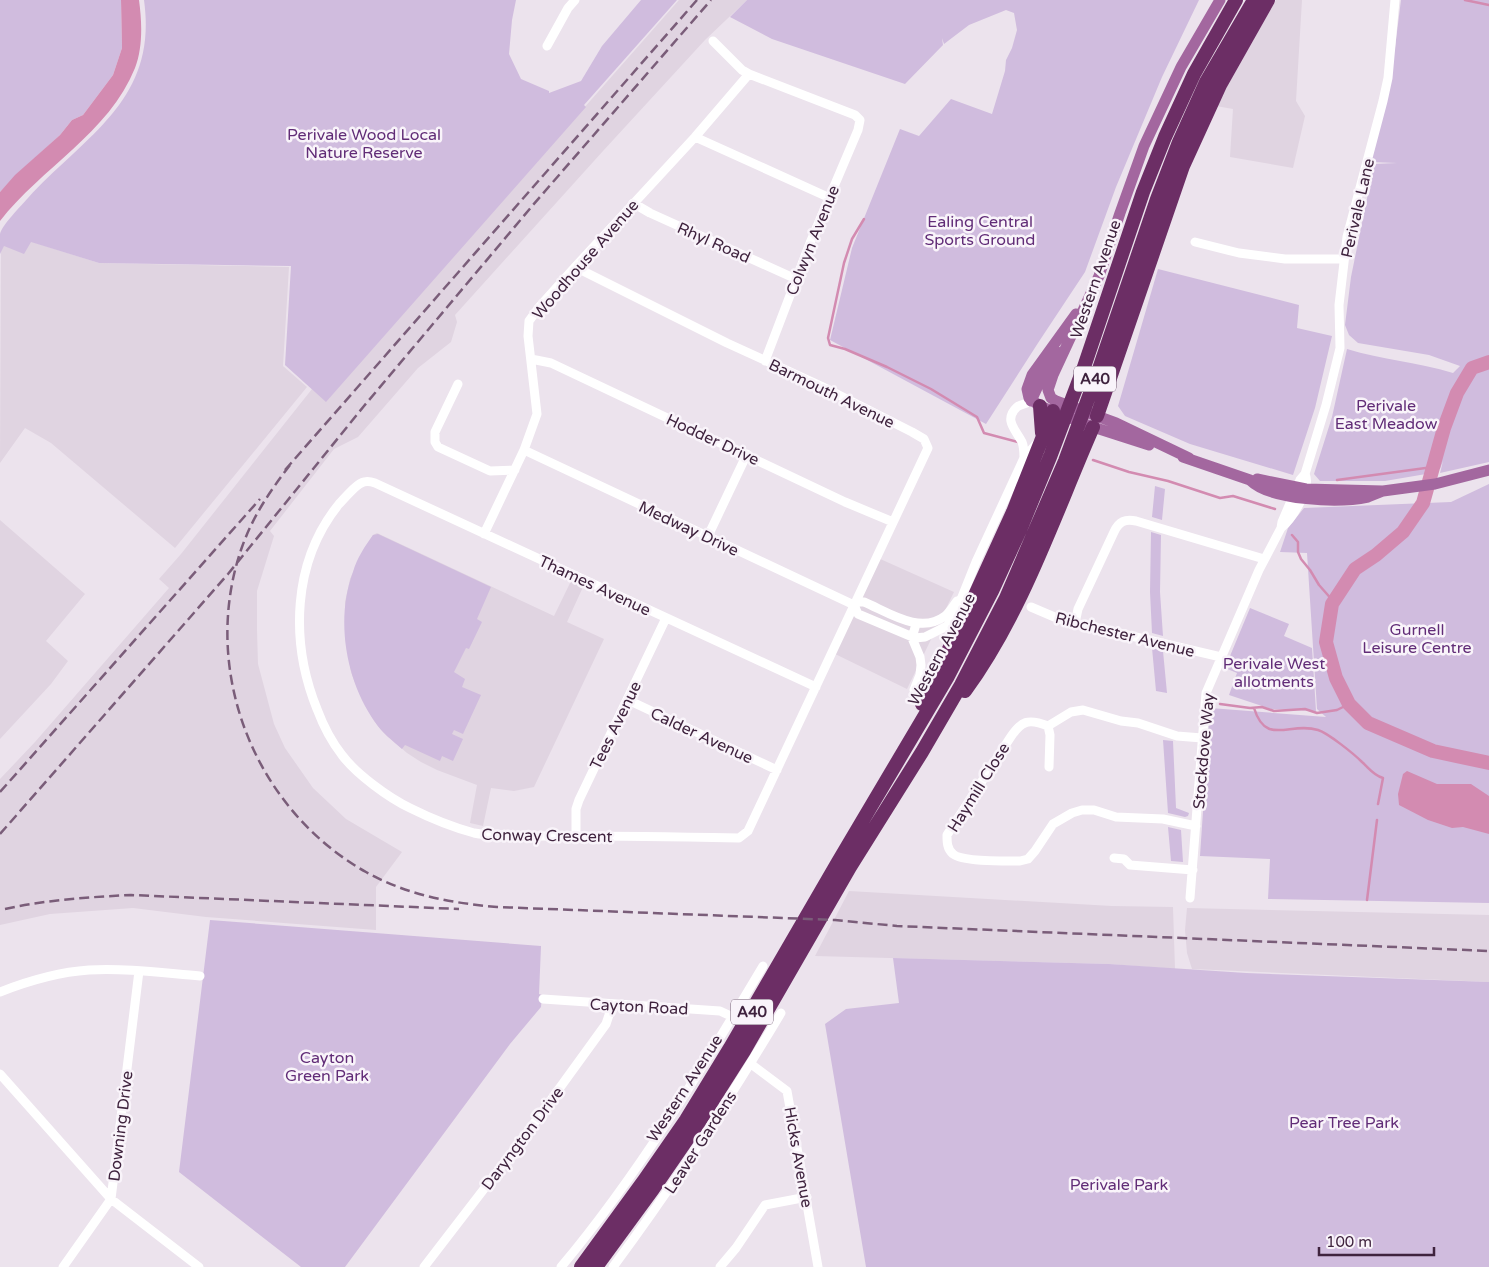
<svg xmlns="http://www.w3.org/2000/svg" width="1489" height="1267" font-family="'Varela Round',sans-serif">
<rect width="100%" height="100%" fill="#ece3ed"/>
<path fill="#e0d4e1" d="M679 0H747L705 40 603 151 455 315 457 322 451 342 418 368 358 437 334 449 270 531 274 536 257 591V630L258 664 274 724 285 748 313 788 346 819 402 852 376 887V930L206 917 133 908 50 914 0 925V779L35 742 169 588 159 579 181 554 312 389 326 401Z
M1276 0H1302L1296 101 1305 116 1293 168 1230 157 1233 109 1216 106Z
M1 232 99 263 289 267 283 366 307 387 175 548 51 443 25 428 0 463Z
M0 520 85 594 46 641 68 661 51 684 0 739Z
M377 533 554 616 571 581 583 587 567 622 604 639 534 787 514 791 491 788 483 826 470 823 477 785 437 770 421 762 407 753 383 732 374 721 356 685 351 672 345 637V602L350 579 359 558 373 535Z
M878 558 954 592 907 689 833 653Z
M849 891 1112 906 1173 907 1175 969 1109 964 815 956Z
M1187 908 1489 915V982L1192 969 1187 953 1185 930Z"/>
<path fill="#d0bcde" d="M0 0H121L122 48 113 75 83 115 72 120 60 135 16 175 0 192Z
M144 0H516L512 20 509 54 521 79 549 91V93L581 81 602 46 641 0H677L584 105 586 107 326 402 285 365 291 266 99 263 31 242 24 254 4 246 0 254C0 248 0 240 0 234 2 225 21 206 28 198 87 134 158 100 144 0Z
M747 0H1199L1162 77 1116 187 1085 272 1038 343 986 424 830 340 852 248 900 129 919 136 951 99 992 114 1005 71 1006 60 1012 48 1017 30 1014 13 1006 10 969 25 944 44 942 38 937 34 942 38 943 45 905 84 772 39 730 17Z
M1401 0H1489V462L1440 473 1443 461 1440 469 1427 472 1426 474 1385 481H1320L1314 474 1332 417 1347 349C1382 360 1418 362 1453 373L1460 366 1429 355 1358 343 1349 335 1345 325 1351 277 1374 164 1397 163 1371 162 1395 48Z
M1158 269 1299 305 1297 328 1332 336 1315 408 1293 475 1190 444 1125 416 1118 406Z
M1489 484V903L1268 899 1270 859 1200 856 1210 708 1326 717 1317 709 1307 553 1280 552 1288 528 1304 508 1451 502Z
M1155 486 1165 489 1162 520 1152 517Z
M1151 532 1161 535 1160 592 1163 636 1152 633 1150 592Z
M378 534 491 587 477 619 482 622 469 649 466 648 454 672 465 679 462 687 481 695 463 734 454 730 452 734 463 739 453 761 442 756 440 761 405 745 402 749C393 741 382 733 375 722 346 681 335 620 353 572 357 558 365 546 373 535Z
M1250 608 1289 624 1284 636 1312 648 1316 711 1271 709 1229 695 1237 673 1225 668Z
M1152 648 1163 651 1167 693 1156 691Z
M1163 740 1173 741 1176 808 1189 813 1188 816 1185 817 1168 813Z
M1168 827 1181 830 1183 862 1171 861Z
M210 920 541 946 539 994 542 995 541 1007 510 1044 345 1267H301L179 1172Z
M893 958 1109 964 1246 973 1489 982V1267H866L825 1024 846 1009 899 1003Z"/>
<path fill="#d38bb1" d="M121 0H139C142 22 143 47 135 68 109 133 41 168 0 221V192L15 175 60 135 72 120 83 115 113 75 122 48Z
M1407 771 1437 784H1471L1489 796V834L1463 827 1452 828 1428 820 1399 805 1398 794 1403 774Z"/>
<g fill="none" stroke-linecap="round" stroke-linejoin="round">
<path stroke="#d38bb1" stroke-width="2.5" d="M1465 0 1489 5
M864 219 852 239 844 263 828 338 830 345 845 349 887 367 931 389 977 417 984 433 1018 442
M1093 460 1129 472 1168 481 1220 498 1233 496 1275 509
M1337 480 1433 467
M1292 535 1298 542V552L1301 559 1310 570 1319 585 1334 602
M1220 704 1250 708 1262 707 1274 711 1305 709 1317 713 1337 710 1349 704
M1254 708C1266 747 1290 721 1318 730 1328 733 1354 754 1362 762 1369 768 1373 775 1383 778L1378 804
M1367 900 1377 820"/>
<path stroke="#d38bb1" stroke-width="14" d="M1489 362 1472 368 1457 393 1444 428 1423 503 1403 532 1376 555 1355 569 1332 604 1326 642 1336 678 1349 704 1368 723 1433 751 1489 763"/>
<path stroke="#fff" stroke-width="9" d="M713 41 742 70 749 74 855 115 860 120 858 130 810 243 765 361
M547 46 568 8 575 0
M695 137 830 198
M633 203 650 213 796 279
M1195 242 1239 253 1285 259H1344
M575 267 727 343 821 386 912 432 924 439 928 448 748 831 739 838C685 837 630 836 576 836 552 836 528 836 504 835 494 835 483 835 474 833 452 827 430 818 410 808 389 798 356 774 342 755 331 741 323 725 317 709 290 642 292 562 339 504 344 499 357 483 364 482 368 481 372 482 375 483L816 687
M531 359 551 363 845 502 893 522
M458 384 435 432V442L438 447 490 471 515 470
M524 450 854 605
M1024 458C1024 452 1024 447 1022 442 1016 430 1003 420 1017 407 1021 404 1027 404 1031 401
M1281 528C1292 519 1312 488 1305 474
M484 534 524 450 537 414 528 336 529 321 540 306 575 267 695 137 749 74
M708 536 747 454
M854 605 858 614 915 638 925 637 947 626 954 617 976 562 1024 458 1038 442
M854 605 859 602H864C888 612 920 635 945 616 950 612 953 606 957 601
M1031 607 1059 619 1221 657
M1075 623 1078 609 1114 532C1119 521 1125 519 1136 521L1264 559
M914 690 920 675 921 665 920 657 912 638 916 624
M628 700 777 770
M1048 726 1050 735 1049 767
M1196 826 1163 819 1116 817 1094 810H1082L1072 813 1053 824 1035 851 1028 859 1020 861C1006 861 962 862 953 854 947 849 947 842 947 835L1010 738C1021 721 1028 718 1048 726L1071 712 1083 710 1121 721 1138 723 1177 736 1202 738
M576 836V809L579 800 666 618
M1114 858 1124 859 1130 865 1193 870
M1190 898 1206 693 1259 570 1281 528 1282 522 1300 480 1305 474 1326 405 1340 348 1339 305 1347 237 1383 101 1388 78 1395 0
M0 992C28 981 59 972 89 970 126 968 163 973 200 976
M543 999 720 1011 733 1017
M751 1064 787 1091 818 1267
M0 1074 111 1199 199 1267
M63 1267 111 1199 139 971
M424 1267 527 1133 606 1024 609 1015 610 1004
M561 1267C639 1174 701 1070 763 966
M613 1267C674 1185 729 1100 781 1013
M720 1267 736 1248 765 1205 807 1197"/>
<path stroke="#a3679f" stroke-width="11" d="M1076 314 1032 375 1027 389 1029 398 1040 406 1093 427 1149 445
M1031 401 1043 375 1057 352
M1183 457 1250 480C1271 501 1340 503 1368 497 1373 495 1378 493 1383 491
M1189 458 1116 423 1056 401 1051 398 1048 390 1053 375 1099 276 1120 213 1144 146 1181 67 1220 0
M1257 479 1306 489 1383 491 1435 484 1489 470"/>
<path stroke="#6c2e65" stroke-width="14" d="M1040 406 1042 433
M1097 416 1183 166 1220 85 1268 0
M965 691C1023 611 1054 516 1093 427
M922 704 971 604 1013 512 1053 411
M581 1267 643 1182 686 1120 730 1048 838 862 947 678 992 591 1020 530 1050 457 1084 367 1143 192 1165 137 1194 74 1236 0
M596 1267 653 1189 697 1125 744 1051 850 867 922 752 961 685 1006 598 1065 461 1098 372 1157 199 1179 142 1206 82 1254 0"/>
<path stroke="#7a5d79" stroke-width="2.5" stroke-dasharray="10 5" stroke-linecap="butt" d="M290 465C270 491 253 516 242 547 199 669 254 809 366 872 407 895 451 903 497 907L835 920 897 926 1489 951
M285 470 697 0
M0 792 260 499
M0 834 228 574 364 406 533 205 711 0
M5 909C46 900 89 897 131 895L459 909"/>
</g>
<g text-anchor="middle" stroke-width="5" stroke-linejoin="round" paint-order="stroke">
<g fill="#f9f4fa" stroke="#776276" stroke-width="1">
<rect x="1074" y="366.5" width="42" height="25" rx="4"/>
<rect x="731" y="999.5" width="42" height="25" rx="4"/>
</g>
<g font-size="15" font-weight="bold" fill="#3f233e">
<text x="1095" y="384">A40</text>
<text x="752" y="1017">A40</text>
</g>
<g font-size="16" fill="#612c77" stroke="#f9f4fa">
<text x="364" y="140">Perivale Wood Local<tspan x="364" dy="18">Nature Reserve</tspan></text>
<text x="980" y="227">Ealing Central<tspan x="980" dy="18">Sports Ground</tspan></text>
<text x="1386" y="411">Perivale<tspan x="1386" dy="18">East Meadow</tspan></text>
<text x="1417" y="635">Gurnell<tspan x="1417" dy="18">Leisure Centre</tspan></text>
<text x="1274" y="669">Perivale West<tspan x="1274" dy="18">allotments</tspan></text>
<text x="327" y="1063">Cayton<tspan x="327" dy="18">Green Park</tspan></text>
<text x="1344" y="1128">Pear Tree Park</text>
<text x="1119" y="1190">Perivale Park</text>
</g>
<g font-size="16" fill="#3f233e" stroke="#f9f4fa">
<text transform="translate(1357 208) rotate(-77)" y="6">Perivale Lane</text>
<text transform="translate(812 240) rotate(-68)" y="6">Colwyn Avenue</text>
<text transform="translate(714 242) rotate(24)" y="6">Rhyl Road</text>
<text transform="translate(585 259) rotate(-49)" y="6">Woodhouse Avenue</text>
<text transform="translate(1095 279) rotate(-71)" y="6">Western Avenue</text>
<text transform="translate(832 393) rotate(26)" y="6">Barmouth Avenue</text>
<text transform="translate(713 439) rotate(25)" y="6">Hodder Drive</text>
<text transform="translate(689 528) rotate(25)" y="6">Medway Drive</text>
<text transform="translate(595 585) rotate(25)" y="6">Thames Avenue</text>
<text transform="translate(1125 634) rotate(14)" y="6">Ribchester Avenue</text>
<text transform="translate(941 649) rotate(-62)" y="6">Western Avenue</text>
<text transform="translate(615 725) rotate(-64)" y="6">Tees Avenue</text>
<text transform="translate(702 735) rotate(25)" y="6">Calder Avenue</text>
<text transform="translate(1203 751) rotate(-85)" y="6">Stockdove Way</text>
<text transform="translate(978 787) rotate(-58)" y="6">Haymill Close</text>
<text transform="translate(547 835) rotate(1)" y="6">Conway Crescent</text>
<text transform="translate(639 1006) rotate(3)" y="6">Cayton Road</text>
<text transform="translate(684 1088) rotate(-57)" y="6">Western Avenue</text>
<text transform="translate(120 1126) rotate(-83)" y="6">Downing Drive</text>
<text transform="translate(522 1138) rotate(-53)" y="6">Daryngton Drive</text>
<text transform="translate(700 1142) rotate(-57)" y="6">Leaver Gardens</text>
<text transform="translate(799 1157) rotate(80)" y="6">Hicks Avenue</text>
</g>
</g>
<path d="M1319 1247v8h115v-8" fill="none" stroke="#3f233e" stroke-width="2.5"/>
<text x="1326" y="1247" font-size="15" fill="#3f233e" stroke="#f9f4fa" stroke-width="4" paint-order="stroke">100 m</text>
</svg>
